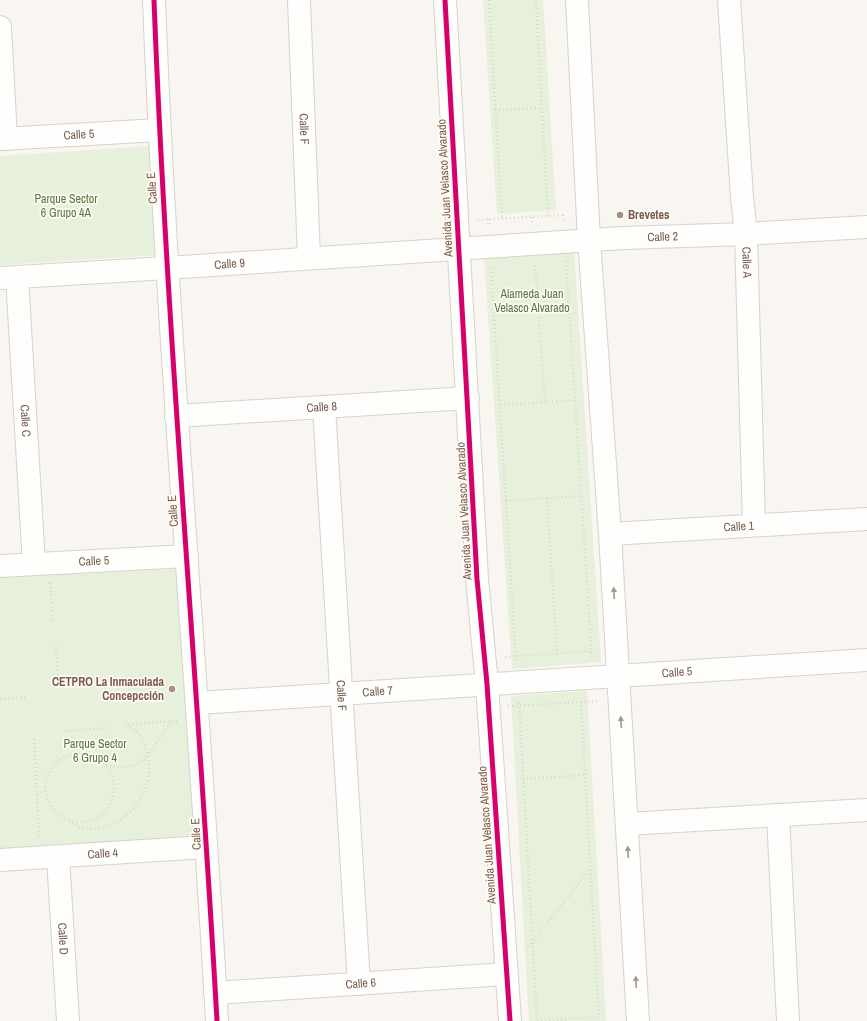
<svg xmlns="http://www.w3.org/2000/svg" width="867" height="1021" font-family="'Archivo Narrow',sans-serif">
<rect width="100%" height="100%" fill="#f9f5f0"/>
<path fill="#e7f0db" d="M483 0H543L556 210 497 214Z
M151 146 157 255 0 265V156Z
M574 249 601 662 512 669 484 256Z
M177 569 195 840 0 851V578Z
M587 691 606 1021H529L511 696Z"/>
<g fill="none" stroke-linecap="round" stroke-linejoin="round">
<defs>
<g id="minor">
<path d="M154 0C167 341 198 681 217 1021"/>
<path id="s1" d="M299 0 309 258"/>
<path d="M445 0 477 579 487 684 510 1021"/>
<path d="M577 0 589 240 610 534 638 1021"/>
<path id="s2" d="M729 0 742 197 746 234 754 525"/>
<path d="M0 27 6 139"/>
<path id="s3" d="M0 139 159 130"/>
<path id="s4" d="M17 277 34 564"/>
<path id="s5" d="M0 278 167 268 623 238 746 234 867 227"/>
<path id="s6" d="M324 407 359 984"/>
<path id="s7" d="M176 416 468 398"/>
<path id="s8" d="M610 534 867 519"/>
<path id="s9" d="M0 566 187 556"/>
<path id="s10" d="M198 703 867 660"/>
<path d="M778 815 788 1021"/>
<path d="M627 824 867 810"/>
<path id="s11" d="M58 857 68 1021"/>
<path id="s12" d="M0 860 206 847"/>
<path id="s13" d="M215 993 506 974"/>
</g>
</defs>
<use href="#minor" stroke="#d7d1cb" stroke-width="24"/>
<path stroke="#dcd5d0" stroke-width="2.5" stroke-dasharray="1 3" stroke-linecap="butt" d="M489 0 502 218
M536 0 548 216
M495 110 542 108
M563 215 564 222
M532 217V224
M488 219V227
M478 220 563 215
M566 261 592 658
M535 265 545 402
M491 268 516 662
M500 405 576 400
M547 498 557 654
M506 501 582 496
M50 583 53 620
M56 646 58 685
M505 657 592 651
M0 699 27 697
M581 702 599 1021
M519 703 537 1021
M508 706 599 701
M128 724 178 721
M66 731 108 728
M34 739 39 837
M106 765C148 776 150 745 172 721
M523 779 585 775
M37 793 46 791
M65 819C69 820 73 822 77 822 119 825 129 764 88 754 69 749 51 763 46 781 43 793 49 808 60 815 66 819 74 826 81 828 124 837 162 786 145 747 144 744 143 739 141 736 137 731 131 727 127 724
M526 950 590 869
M537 1021 599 1017"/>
<use href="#minor" stroke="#fefefd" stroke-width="22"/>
<defs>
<path id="cycleway" d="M154 0C167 341 198 681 217 1021
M445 0 477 579 487 684 510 1021"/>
</defs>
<use href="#cycleway" stroke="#fffaf3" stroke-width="8"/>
<use href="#cycleway" stroke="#d6006c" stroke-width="5"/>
</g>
<defs><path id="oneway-solid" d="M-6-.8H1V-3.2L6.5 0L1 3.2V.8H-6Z"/></defs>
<g fill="#a8958b">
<use href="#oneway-solid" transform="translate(614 593) rotate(-93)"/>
<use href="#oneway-solid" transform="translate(621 722) rotate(-93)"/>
<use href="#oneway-solid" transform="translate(628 852) rotate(-93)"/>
<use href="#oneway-solid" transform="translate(636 982) rotate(-93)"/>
</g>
<g fill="#a69286" stroke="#fffaf3" stroke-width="1.5">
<circle cx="620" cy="215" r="4"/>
<circle cx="172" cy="689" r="4"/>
</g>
<g text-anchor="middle" stroke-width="3.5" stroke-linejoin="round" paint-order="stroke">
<g font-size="12" fill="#7a5c4d" stroke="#fffaf3">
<text dy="4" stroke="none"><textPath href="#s1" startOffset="129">Calle F</textPath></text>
<text dy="4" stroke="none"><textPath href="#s3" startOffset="79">Calle 5</textPath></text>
<text transform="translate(152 188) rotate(-94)" y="4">Calle E</text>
<text transform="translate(445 188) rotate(-93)" y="4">Avenida Juan Velasco Alvarado</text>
<text dy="4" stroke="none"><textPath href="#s5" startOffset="664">Calle 2</textPath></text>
<text dy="4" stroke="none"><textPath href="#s2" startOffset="263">Calle A</textPath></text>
<text dy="4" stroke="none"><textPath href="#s5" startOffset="230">Calle 9</textPath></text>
<text dy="4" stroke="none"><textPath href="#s7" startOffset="146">Calle 8</textPath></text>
<text dy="4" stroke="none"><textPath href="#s4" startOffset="144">Calle C</textPath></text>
<text transform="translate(173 511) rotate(-94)" y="4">Calle E</text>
<text transform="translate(464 511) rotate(-93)" y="4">Avenida Juan Velasco Alvarado</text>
<text dy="4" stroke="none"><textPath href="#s8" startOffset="129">Calle 1</textPath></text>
<text dy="4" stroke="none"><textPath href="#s9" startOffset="94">Calle 5</textPath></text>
<text dy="4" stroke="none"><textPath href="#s10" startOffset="480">Calle 5</textPath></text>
<text dy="4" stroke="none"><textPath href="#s10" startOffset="180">Calle 7</textPath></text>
<text dy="4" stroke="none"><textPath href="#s6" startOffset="289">Calle F</textPath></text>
<text transform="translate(196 834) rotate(-93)" y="4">Calle E</text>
<text transform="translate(487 835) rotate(-94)" y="4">Avenida Juan Velasco Alvarado</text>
<text dy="4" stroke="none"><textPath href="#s12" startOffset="103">Calle 4</textPath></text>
<text dy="4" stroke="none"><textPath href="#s11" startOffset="82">Calle D</textPath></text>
<text dy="4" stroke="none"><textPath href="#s13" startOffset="146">Calle 6</textPath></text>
</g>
<g font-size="12" fill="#537a41" stroke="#fffaf3">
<text x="66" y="203">Parque Sector<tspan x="66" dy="14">6 Grupo 4A</tspan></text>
<text x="532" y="298">Alameda Juan<tspan x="532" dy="14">Velasco Alvarado</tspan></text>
<text x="95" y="748">Parque Sector<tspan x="95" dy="14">6 Grupo 4</tspan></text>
</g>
<g font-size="12" font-weight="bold" fill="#7a5c4d" stroke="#fffaf3" text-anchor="start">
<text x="628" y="219">Brevetes</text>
<text x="164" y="686" text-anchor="end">CETPRO La Inmaculada<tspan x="164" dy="14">Concepcción</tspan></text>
</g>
</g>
</svg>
